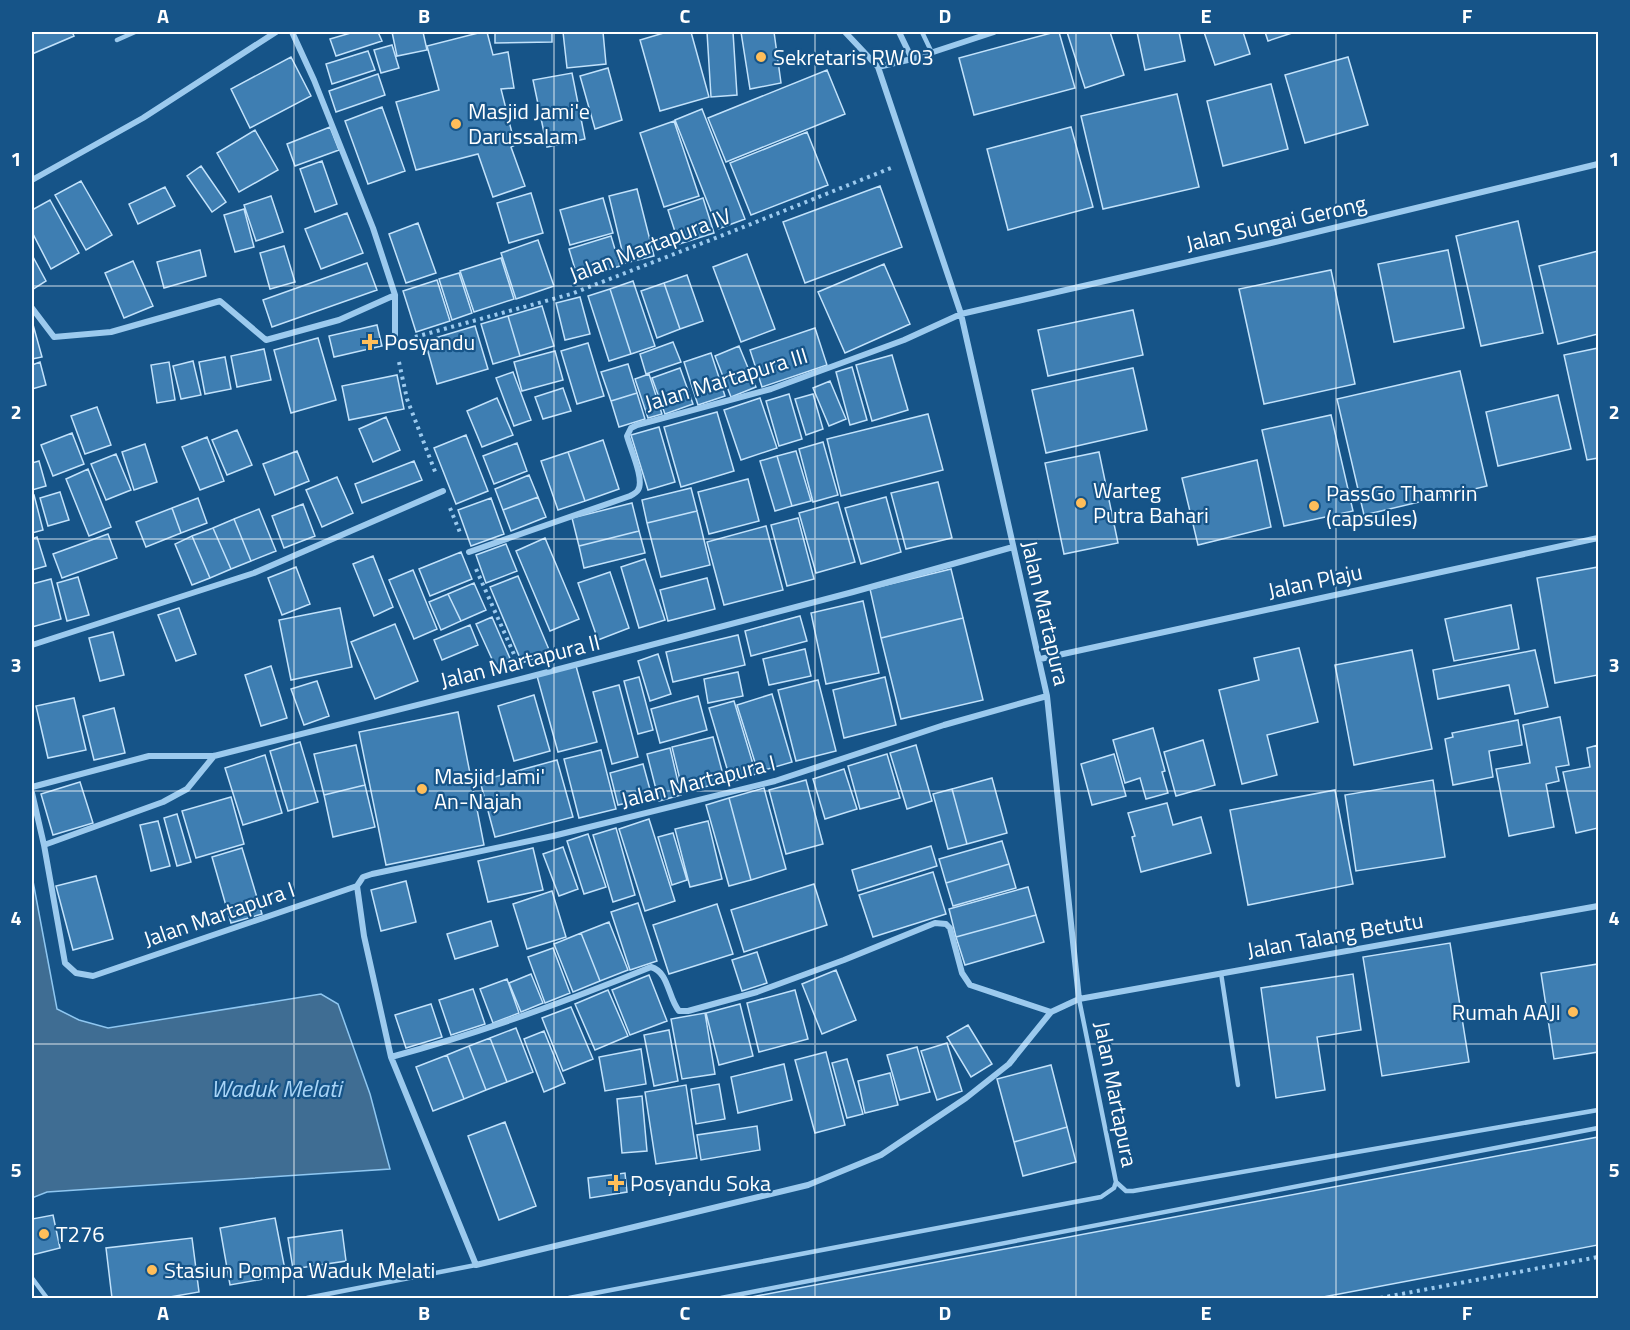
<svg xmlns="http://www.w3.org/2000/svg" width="1630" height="1330" font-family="'Titillium Web',sans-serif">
<rect width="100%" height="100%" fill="#165488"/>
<path fill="#3f6d93" stroke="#8fc7f1" stroke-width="1.5" d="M32 876 57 1009 79 1020 108 1028 321 994 338 1004 370 1094 390 1169 47 1192 32 1198Z"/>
<path fill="#3e7eb2" stroke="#c2e2fb" stroke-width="1.5" d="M32 32H72L74 36 32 54Z
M354 32H378L382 41 336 56 330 39Z
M392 32H423L427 50 397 56Z
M482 32H487L493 55 508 52 514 88 501 89 515 145 511 147 525 186 493 197 478 154 416 170 396 102 439 90 427 46Z
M495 32H552V42L495 43Z
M563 32H603L606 64 567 68Z
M667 32H691L709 97 660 111 640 40Z
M707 32H733L737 95 711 97Z
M741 32H774L781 83 750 89Z
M1055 32H1059L1075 88 974 115 959 58Z
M1067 32H1110L1124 75 1085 88Z
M1137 32H1179L1185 61 1145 70Z
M1204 32H1243L1250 54 1215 65Z
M1265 32H1295L1268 41Z
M392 45 399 68 381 73 374 50Z
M368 51 375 70 332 84 326 64Z
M291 57 311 96 250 128 231 89Z
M1348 57 1368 125 1305 143 1285 75Z
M608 68 622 120 595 129 580 76Z
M827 70 845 114 726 162 708 118Z
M572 73 585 139 547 147 533 80Z
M378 74 385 95 336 112 329 91Z
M1271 84 1288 149 1223 166 1207 101Z
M1177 94 1199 187 1103 209 1081 116Z
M382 107 405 171 368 184 345 121Z
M702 109 745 219 718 229 675 120Z
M674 121 699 196 664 207 640 133Z
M330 127 339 150 295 166 287 144Z
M1071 127 1093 207 1008 230 987 149Z
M255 130 278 170 239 192 217 153Z
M807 132 828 185 751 215 730 163Z
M322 161 337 204 315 212 300 169Z
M201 166 226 202 212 212 187 176Z
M81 181 112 235 86 250 55 195Z
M880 186 902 247 805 283 783 222Z
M165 187 175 206 138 224 129 204Z
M637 189 654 256 625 263 609 196Z
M531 193 543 233 509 243 497 203Z
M271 196 283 232 256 241 244 205Z
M603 198 613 233 570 245 560 210Z
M703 198 714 233 679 244 668 210Z
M50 200 79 253 51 269 32 232V210Z
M244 209 254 247 235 252 224 215Z
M347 213 363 253 321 269 305 229Z
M1518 221 1543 333 1481 346 1456 236Z
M418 223 436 273 406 283 389 234Z
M611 236 620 266 578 279 569 249Z
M538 240 554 286 516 299 501 253Z
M284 246 295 282 270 289 260 253Z
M200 250 206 276 164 288 157 262Z
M1448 250 1464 328 1394 342 1378 264Z
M1598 251V334L1558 344 1539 266Z
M747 254 775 329 741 342 713 267Z
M32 255 46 281 32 290Z
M501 258 514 299 474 312 460 271Z
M133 261 153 306 124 318 105 273Z
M367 263 377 290 272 327 263 300Z
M884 264 910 324 845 353 818 292Z
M1331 270 1355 384 1264 404 1239 289Z
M459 273 472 313 452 320 439 279Z
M687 275 703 321 680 329 664 283Z
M437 280 450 321 416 332 403 291Z
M633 281 655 346 631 354 610 289Z
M664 283 680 329 657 338 641 291Z
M610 289 631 354 609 361 588 296Z
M580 297 590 334 565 340 556 303Z
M542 306 554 346 520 356 508 316Z
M1133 310 1143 355 1048 376 1038 330Z
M508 316 520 356 493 364 481 324Z
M32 321 42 357 32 359Z
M377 325 382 346 334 357 329 336Z
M475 326 488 369 437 384 425 341Z
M815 328 827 365 762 387 750 350Z
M318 338 336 400 291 413 274 350Z
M673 342 681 362 646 374 640 354Z
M588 343 604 396 577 404 561 351Z
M739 346 756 387 731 397 715 356Z
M1598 348V458L1587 460 1564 355Z
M264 349 271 380 237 387 231 356Z
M555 351 563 380 522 391 514 362Z
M711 353 725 396 698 405 684 362Z
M892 355 908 410 872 421 856 365Z
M225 357 231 389 205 394 199 362Z
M193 361 201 395 181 399 173 366Z
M40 362 46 385 32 389V365Z
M169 362 175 400 157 403 151 365Z
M628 364 637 393 611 401 601 372Z
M852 367 867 420 850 425 836 372Z
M680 368 693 404 665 414 652 378Z
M1133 368 1147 430 1046 453 1032 390Z
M1460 371 1487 486 1364 515 1337 399Z
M513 372 531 420 514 426 496 378Z
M649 374 662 414 648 418 635 379Z
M397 375 404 409 349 420 342 386Z
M830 381 846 419 829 426 813 388Z
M563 388 571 411 543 419 535 397Z
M637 393 645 419 619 427 611 401Z
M789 394 802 439 779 446 766 401Z
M813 394 823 429 806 435 795 399Z
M1558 395 1571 449 1498 466 1486 412Z
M497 398 513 435 482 447 467 411Z
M760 398 777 448 741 460 724 410Z
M97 407 111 445 85 454 71 416Z
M717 412 734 471 681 487 664 427Z
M928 414 943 470 841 496 827 439Z
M1331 415 1353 511 1284 526 1262 430Z
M386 417 400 450 373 462 359 429Z
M659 427 675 482 648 490 631 435Z
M237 430 252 465 227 475 212 440Z
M72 433 84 464 53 476 41 445Z
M466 435 488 491 456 504 434 448Z
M207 437 224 481 200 490 182 447Z
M603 440 619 489 585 501 568 452Z
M823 442 838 495 813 502 799 449Z
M517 443 527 471 494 484 483 456Z
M145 444 157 482 134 490 122 452Z
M297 451 309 481 275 495 263 464Z
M796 451 811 501 792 506 777 456Z
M568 452 585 501 558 510 541 461Z
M1099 452 1118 543 1064 554 1045 463Z
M116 454 131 490 106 500 91 464Z
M777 456 792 506 775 511 760 461Z
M1257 460 1271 527 1198 545 1182 478Z
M39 461 46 486 32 490V463Z
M414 461 422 480 362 503 355 484Z
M88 469 111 527 89 536 66 479Z
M529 475 538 497 503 510 495 489Z
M337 477 353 513 322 527 306 490Z
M748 479 759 521 709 534 698 492Z
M938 482 952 538 906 549 891 493Z
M691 488 697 511 647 523 642 500Z
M60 492 69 520 48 526 40 498Z
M34 495 43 530 32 533V496Z
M538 497 546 517 511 531 503 510Z
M886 497 901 552 861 564 845 508Z
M198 498 207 523 181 533 172 508Z
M491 498 504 534 471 546 458 510Z
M838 502 855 562 816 573 799 513Z
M632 503 639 531 579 546 572 518Z
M303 504 315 536 284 548 272 516Z
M172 508 181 533 146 547 136 522Z
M259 509 276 551 251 561 234 519Z
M697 511 710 565 661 577 647 523Z
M798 518 814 579 787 586 771 525Z
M234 519 251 561 231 569 213 528Z
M766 526 783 590 724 605 707 542Z
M213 528 231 569 210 578 192 536Z
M639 531 645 553 584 568 579 546Z
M108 534 117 558 62 578 53 554Z
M192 536 210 578 192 585 175 544Z
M37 537 46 566 32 570V539Z
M545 538 579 619 550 631 516 551Z
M506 544 517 571 486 583 476 555Z
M461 552 472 579 430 596 419 569Z
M373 556 393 607 374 616 353 564Z
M645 559 665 620 639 628 621 567Z
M296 567 310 604 282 615 268 578Z
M1598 567V675L1555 683 1537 578Z
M951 569 963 618 881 638 870 589Z
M413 570 437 629 414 639 389 580Z
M610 572 629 628 598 640 578 583Z
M518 576 550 652 522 663 490 587Z
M78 577 89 615 67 621 57 583Z
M707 578 715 609 668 621 660 590Z
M51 579 61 619 32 627V584Z
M474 583 486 610 461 621 448 594Z
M448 594 461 621 441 630 429 602Z
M863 601 879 673 826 684 811 613Z
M1511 605 1519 649 1454 661 1445 619Z
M179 608 196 654 176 661 158 615Z
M340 608 352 667 291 680 279 620Z
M800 616 807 641 751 656 745 631Z
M492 617 512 663 497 670 476 624Z
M963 618 983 700 901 719 881 638Z
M395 624 418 681 375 699 351 642Z
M470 625 478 645 442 660 434 640Z
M113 632 124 675 100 681 89 638Z
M738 635 745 665 673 682 666 652Z
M1299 648 1318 722 1267 735 1277 775 1242 784 1219 690 1259 680 1254 658Z
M805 649 811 676 769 685 763 659Z
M1412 650 1432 749 1354 765 1335 665Z
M1535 650 1548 707 1515 714 1509 685 1438 699 1433 670Z
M658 654 671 694 650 701 638 661Z
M271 666 287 718 261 726 245 675Z
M576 666 597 742 558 752 537 676Z
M738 672 743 696 708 703 704 679Z
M639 677 653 730 638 734 624 681Z
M885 677 896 725 844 738 833 690Z
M818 680 836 751 796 761 778 690Z
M317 681 329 716 304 725 291 689Z
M619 685 638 757 612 764 593 692Z
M772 694 792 762 758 772 737 705Z
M534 695 550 751 514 761 498 706Z
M698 696 707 730 660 743 651 709Z
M74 698 86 750 48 758 36 706Z
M734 701 756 774 731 782 709 708Z
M114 708 125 753 94 760 83 716Z
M458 712 484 845 386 865 359 732Z
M1560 717 1569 765 1556 767 1559 781 1546 784 1554 827 1509 836 1496 769 1530 763 1523 725Z
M1518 720 1522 745 1489 751 1493 777 1453 785 1445 739 1453 737 1452 733Z
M1153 728 1165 771 1162 772 1168 793 1146 799 1140 778 1125 783 1113 740Z
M713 737 725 782 683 792 672 747Z
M1203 740 1215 785 1176 796 1164 752Z
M300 742 318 802 288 811 270 751Z
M356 745 365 785 324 795 314 754Z
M916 745 932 801 907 809 890 753Z
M1598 745V828L1576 833 1563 772 1590 767 1587 748Z
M670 748 681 795 659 801 647 754Z
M601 750 616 809 579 818 564 759Z
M887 754 900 798 860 809 848 766Z
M1114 754 1126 796 1092 805 1081 764Z
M265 755 282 813 243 825 225 768Z
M557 760 573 817 495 837 480 781Z
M643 764 652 797 618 805 610 773Z
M844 769 857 809 825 819 813 779Z
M992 778 1007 833 967 844 952 789Z
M806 780 823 844 786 854 769 790Z
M1433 780 1445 857 1356 871 1345 795Z
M80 782 93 823 53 835 41 794Z
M365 785 375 827 333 837 324 795Z
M764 788 786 869 751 880 729 798Z
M952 789 967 844 948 849 933 794Z
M1335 790 1353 884 1248 905 1230 810Z
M231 797 244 844 196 858 182 811Z
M729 798 751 880 729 886 706 805Z
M1167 803 1173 825 1201 817 1211 853 1141 872 1132 837 1135 836 1128 813Z
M177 814 191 862 177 866 164 818Z
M649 819 675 901 645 911 619 829Z
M158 821 170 866 151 871 140 825Z
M708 821 722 879 690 887 675 829Z
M616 828 635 895 613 902 593 835Z
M673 833 687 880 672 885 658 837Z
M588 834 606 887 584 894 567 841Z
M1002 841 1009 864 946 883 939 859Z
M931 846 937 866 858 891 852 870Z
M563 847 578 889 559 896 543 854Z
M242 848 262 914 231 923 212 857Z
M533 848 543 890 488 902 478 861Z
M1009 864 1016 888 953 906 946 883Z
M933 872 946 914 873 937 859 895Z
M96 876 113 939 73 950 56 886Z
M406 881 416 922 381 931 371 890Z
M814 884 827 925 744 952 731 910Z
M1028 887 1036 915 956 937 949 909Z
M552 891 566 937 527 949 513 904Z
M638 903 657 961 630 970 611 912Z
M717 904 733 954 669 974 653 925Z
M1036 915 1044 942 965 965 956 937Z
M491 921 498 946 455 959 447 934Z
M609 922 628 970 600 981 581 933Z
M581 933 600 981 573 992 554 944Z
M1450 943 1469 1062 1382 1076 1363 957Z
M553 948 570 993 545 1003 528 957Z
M757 952 767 983 742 991 732 960Z
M1598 964V1052L1554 1059 1541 973Z
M836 970 856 1020 822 1034 802 984Z
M531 974 543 1003 521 1012 509 983Z
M1353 974 1361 1030 1317 1037 1325 1090 1276 1098 1261 988Z
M649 975 667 1021 630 1035 612 990Z
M507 979 519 1013 493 1023 480 989Z
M473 989 485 1024 451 1035 439 1000Z
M608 990 628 1036 595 1050 575 1004Z
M795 990 808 1039 759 1052 747 1003Z
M431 1004 442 1037 406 1048 395 1015Z
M740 1004 753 1056 719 1065 706 1013Z
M571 1007 593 1059 563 1071 542 1018Z
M705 1013 715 1074 682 1079 671 1019Z
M968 1025 992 1064 971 1077 947 1037Z
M516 1028 533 1072 507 1082 490 1038Z
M669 1030 678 1081 654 1086 644 1035Z
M544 1031 565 1083 544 1092 524 1039Z
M490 1038 507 1082 486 1090 469 1046Z
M947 1043 962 1091 937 1100 921 1051Z
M469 1046 486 1090 464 1099 447 1055Z
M917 1047 930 1092 900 1100 887 1055Z
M641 1049 646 1084 605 1091 599 1057Z
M826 1052 845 1125 815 1133 795 1060Z
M447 1055 464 1099 433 1111 416 1067Z
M847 1059 863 1114 847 1118 832 1063Z
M784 1064 792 1100 738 1113 731 1077Z
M1051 1065 1067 1127 1014 1142 997 1079Z
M890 1073 898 1105 865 1113 858 1081Z
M719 1084 725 1119 696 1124 691 1089Z
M686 1085 697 1158 656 1164 645 1092Z
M642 1096 647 1151 622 1153 617 1099Z
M505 1122 536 1206 499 1220 468 1136Z
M757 1126 760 1150 701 1160 697 1135Z
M1067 1127 1076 1162 1023 1176 1014 1142Z
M1598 1137V1245L1318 1298H746Z
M625 1173 627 1192 590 1198 588 1178Z
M53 1215 60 1248 32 1255V1219Z
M275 1218 286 1275 230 1285 220 1228Z
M342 1230 346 1261 293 1269 288 1238Z
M192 1238 199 1292 164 1298H112L106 1248Z"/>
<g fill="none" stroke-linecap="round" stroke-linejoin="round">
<path stroke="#9ccaee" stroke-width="4" stroke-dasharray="3 4.5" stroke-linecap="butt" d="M415 337 571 294 731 232 891 168
M399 362 407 399 436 474
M450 508 461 535
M476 569 517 661
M1380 1298 1598 1257"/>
<path stroke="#9ccaee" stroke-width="4.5" d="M922 32 932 53
M117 40 135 32
M1221 973 1238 1085
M1079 999 1116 1182 1126 1191H1133L1598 1110
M32 1278 47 1298
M307 1298 476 1265
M569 1298 1101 1197 1114 1188 1116 1182
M721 1298 1598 1128"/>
<path stroke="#9ccaee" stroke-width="6" d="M292 32 314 80 373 228 395 295V342
M845 32 878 67 961 314 1047 696 1079 999
M899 32 912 59
M878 67 912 59 994 32
M32 180 143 118 276 32
M32 308 54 337 111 332 220 301 266 340 339 320 395 295
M469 552 630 496C632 495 637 492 638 490 645 480 630 448 627 436L631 428 637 425 771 389 904 340 961 314 1271 243 1598 164
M32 645 254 573 443 491
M1040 659 1598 538
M32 787 149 756H214L525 678 853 592 1013 547
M32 793 44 845 65 963 76 973 93 976 357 886 363 877 372 874 553 836 775 781 944 725 1047 696
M44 845 163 802 187 789 214 756
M357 886 364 936 391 1057 476 1265 808 1185 881 1155 966 1098 1009 1064 1051 1012 1079 999 1598 906
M391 1057C480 1033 565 1002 651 967 669 972 668 998 679 1011H688L757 992 844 960 935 923 946 924 950 928 962 973 970 985 1051 1012"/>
</g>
<path fill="none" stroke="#fff" stroke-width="1.5" stroke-opacity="0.55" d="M294 32V1298M554 32V1298M815 32V1298M1076 32V1298M1336 32V1298M32 286H1598M32 539H1598M32 791H1598M32 1044H1598"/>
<g fill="#ffbe5a" stroke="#165488" stroke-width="2">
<circle cx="761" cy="57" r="6"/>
<circle cx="456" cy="124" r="6"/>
<path d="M367 333h6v6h6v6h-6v6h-6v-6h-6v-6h6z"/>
<circle cx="1081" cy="503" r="6"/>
<circle cx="1314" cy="506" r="6"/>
<circle cx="422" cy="789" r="6"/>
<circle cx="1573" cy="1012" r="6"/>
<path d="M613 1174h6v6h6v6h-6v6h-6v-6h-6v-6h6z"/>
<circle cx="44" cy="1234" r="6"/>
<circle cx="152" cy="1270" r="6"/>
</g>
<g text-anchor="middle" stroke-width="4.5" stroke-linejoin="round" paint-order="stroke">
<g font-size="22" fill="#fff" stroke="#165488" text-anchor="start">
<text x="773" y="65">Sekretaris RW 03</text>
<text x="468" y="119">Masjid Jami'e<tspan x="468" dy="25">Darussalam</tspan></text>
<text x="384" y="350">Posyandu</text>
<text x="1093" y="498">Warteg<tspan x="1093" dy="25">Putra Bahari</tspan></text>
<text x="1326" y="501">PassGo Thamrin<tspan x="1326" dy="25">(capsules)</tspan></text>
<text x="434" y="784">Masjid Jami'<tspan x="434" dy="25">An-Najah</tspan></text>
<text x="1561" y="1020" text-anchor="end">Rumah AAJI</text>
<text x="630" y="1191">Posyandu Soka</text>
<text x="56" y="1242">T276</text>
<text x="164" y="1278">Stasiun Pompa Waduk Melati</text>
</g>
<g font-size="22" fill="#fff" stroke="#165488">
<text transform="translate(1276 223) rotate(-13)" y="8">Jalan Sungai Gerong</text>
<text transform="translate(650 245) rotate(-21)" y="8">Jalan Martapura IV</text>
<text transform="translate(726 379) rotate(-17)" y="8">Jalan Martapura III</text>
<text transform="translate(1315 581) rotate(-12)" y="8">Jalan Plaju</text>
<text transform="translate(1046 613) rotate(77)" y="8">Jalan Martapura</text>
<text transform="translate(520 661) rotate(-14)" y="8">Jalan Martapura II</text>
<text transform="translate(698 781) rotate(-14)" y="8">Jalan Martapura I</text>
<text transform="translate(219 914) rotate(-19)" y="8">Jalan Martapura I</text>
<text transform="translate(1335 935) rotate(-10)" y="8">Jalan Talang Betutu</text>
<text transform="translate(1116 1094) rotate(79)" y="8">Jalan Martapura</text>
</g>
<g font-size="24" font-style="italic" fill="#a8d4f6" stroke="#165488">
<text x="276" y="1097">Waduk Melati</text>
</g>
</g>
<rect width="1630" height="1330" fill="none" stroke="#165488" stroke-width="66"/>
<rect x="33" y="33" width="1564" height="1264" fill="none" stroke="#fff" stroke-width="2"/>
<g font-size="20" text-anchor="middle" font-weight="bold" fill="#fff">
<text x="163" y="23">A</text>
<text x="424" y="23">B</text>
<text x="685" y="23">C</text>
<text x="945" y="23">D</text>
<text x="1206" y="23">E</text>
<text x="1467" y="23">F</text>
<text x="16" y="166">1</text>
<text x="1614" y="166">1</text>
<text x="16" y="419">2</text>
<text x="1614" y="419">2</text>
<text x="16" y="672">3</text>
<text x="1614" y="672">3</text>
<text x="16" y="925">4</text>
<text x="1614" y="925">4</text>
<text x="16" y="1177">5</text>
<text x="1614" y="1177">5</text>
<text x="163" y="1320">A</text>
<text x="424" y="1320">B</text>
<text x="685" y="1320">C</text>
<text x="945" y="1320">D</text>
<text x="1206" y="1320">E</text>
<text x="1467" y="1320">F</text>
</g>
</svg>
